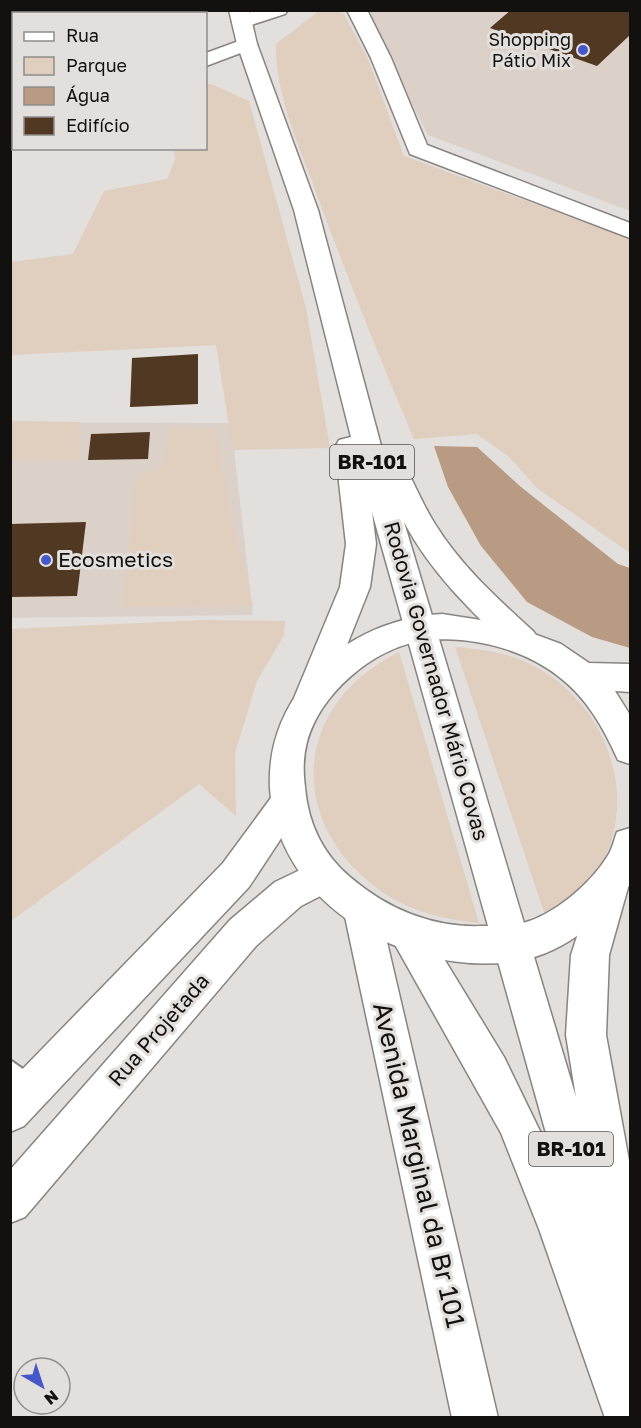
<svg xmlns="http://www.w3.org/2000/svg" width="641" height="1428" font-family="'Golos Text',sans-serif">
<rect width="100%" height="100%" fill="#e3dfdc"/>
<path fill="#dcd1c9" d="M362 11H630V211L428 135Z
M10 422 231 423 253 615 11 618Z"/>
<path fill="#e0cebe" d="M11 10 56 11 58 13 14 14V107L11 108Z
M319 11H342L368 59 404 156 630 239V553L538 489 508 456 477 434 414 439C378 355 345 271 313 184 297 140 275 92 276 44Z
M206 84H211L249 101 306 308 330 448 233 450 216 345 11 355V262L73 254 104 191 167 179 175 160 174 149 206 148Z
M11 421 79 422 80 459 11 458Z
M170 428 215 429 232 520 253 606 123 607 136 476 163 466Z
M206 620 285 621 284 635 257 681 235 753 236 816 199 784 11 921V629Z
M455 647C479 649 503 652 526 662 601 696 641 788 602 864 588 887 568 901 545 915Z
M399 652 479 923C441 919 404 910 373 885 284 815 297 702 399 652Z"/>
<path fill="#b89b82" d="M434 446 477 447 521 487 618 564 630 568V648L592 637 527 602 481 546 448 487Z"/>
<path fill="#503822" d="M511 10H630V35L597 66 490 28Z
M198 354V404L130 407 132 358Z
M150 432 148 459 88 460 91 434Z
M86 522 77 596 10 597V524Z"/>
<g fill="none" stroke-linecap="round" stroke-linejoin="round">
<defs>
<path id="service" d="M10 1060 40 1081 43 1088 40 1095 33 1098 10 1083Z"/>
<path id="minor" d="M60 10H80L82 14H62Z
M347 10H367L391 58 427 145 630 223V238L410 154 371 58Z
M288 786 300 791 305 802 249 887 24 1126 10 1132V1082L223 863 276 791Z
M323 859 336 864 341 876 336 888 301 906 256 946 25 1217 10 1223V1170L230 920 275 882Z
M362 894 375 899 380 912 498 1418H452L344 912 349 899Z"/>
<path id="tertiary" d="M257 10H288L285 14 242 28 235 26 232 22 235 18Z
M247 38 254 40 257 44 254 48 206 66V53Z
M10 114H14V127H10Z"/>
<path id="secondary" d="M442 614 507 624 561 644 589 663 630 664V692L615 691 630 715V764L618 760C603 727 587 698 558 676 522 648 466 634 421 641 372 649 320 694 307 742 303 757 303 771 305 787 308 823 322 853 350 877 387 909 433 928 482 926 496 926 509 927 523 923 554 915 590 884 607 857 612 850 614 840 617 832L630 828V884C605 921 557 957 512 962 404 975 278 905 270 789 268 749 280 715 304 684 337 641 389 617 442 614Z"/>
<path id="trunk" d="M229 10H249L257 44 318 210 383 453 389 452 399 455C412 477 421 502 435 524 461 566 498 599 534 632L539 641 534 650 523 654 512 650C471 611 431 573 404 522L576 1097 566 1035 571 955 598 872 611 867 624 872 629 884 609 955 606 1035 630 1166V1418H605L539 1229 501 1133 389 934 395 921 408 916 421 921 504 1057 553 1158 372 512 376 544 370 587 326 698 322 708 310 712 298 708 294 698 340 587 346 544 335 447 339 440 351 437 294 210 237 44Z"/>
</defs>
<use href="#service" stroke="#888481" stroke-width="4"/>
<use href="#minor" stroke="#888481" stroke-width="3"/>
<use href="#tertiary" stroke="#888481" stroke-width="3"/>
<use href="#secondary" stroke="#888481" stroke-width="3"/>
<use href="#trunk" stroke="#888481" stroke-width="3"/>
<use href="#service" fill="#fff" fill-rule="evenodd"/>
<use href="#minor" fill="#fff" fill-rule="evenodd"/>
<use href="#tertiary" fill="#fff" fill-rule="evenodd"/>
<use href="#secondary" fill="#fff" fill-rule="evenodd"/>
<use href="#trunk" fill="#fff" fill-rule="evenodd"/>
</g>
<g fill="#4657cb" stroke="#e3dfdc" stroke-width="2">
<circle cx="583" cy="50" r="6"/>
<circle cx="46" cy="560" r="6"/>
</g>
<g text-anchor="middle" stroke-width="6" stroke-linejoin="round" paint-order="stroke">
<g font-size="18" fill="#121110" stroke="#e3dfdc" text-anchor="end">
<text x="571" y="46">Shopping<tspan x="571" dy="21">Pátio Mix</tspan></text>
</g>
<g fill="#e3dfdc" stroke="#514f4d" stroke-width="1.5">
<rect x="330" y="445" width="84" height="34" rx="4.5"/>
<rect x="529" y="1132" width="84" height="34" rx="4.5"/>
</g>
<g font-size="20" font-weight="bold" fill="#121110">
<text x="372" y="469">BR-101</text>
<text x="571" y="1156">BR-101</text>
</g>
<g font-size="21" fill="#121110" stroke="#e3dfdc" text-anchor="start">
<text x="58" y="567">Ecosmetics</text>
</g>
<g font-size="21" fill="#121110" stroke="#e3dfdc">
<text transform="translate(436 681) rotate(74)" y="7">Rodovia Governador Mário Covas</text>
<text transform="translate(159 1030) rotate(-49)" y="7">Rua Projetada</text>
</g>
<g font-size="26" fill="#121110" stroke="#e3dfdc">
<text transform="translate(419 1165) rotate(77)" y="9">Avenida Marginal da Br 101</text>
</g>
</g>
<rect width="641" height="1428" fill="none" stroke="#121110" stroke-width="24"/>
<rect x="12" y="12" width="195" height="138" fill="#e3dfdc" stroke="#8f8d8a" stroke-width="1.5"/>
<rect x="24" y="32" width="30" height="9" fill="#ffffff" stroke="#8f8d8a" stroke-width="1.5"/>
<text x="66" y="42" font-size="18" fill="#121110">Rua</text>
<rect x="24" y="57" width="30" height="18" fill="#e0cebe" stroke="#8f8d8a" stroke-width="1.5"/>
<text x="66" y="72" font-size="18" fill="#121110">Parque</text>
<rect x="24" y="87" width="30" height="18" fill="#b89b82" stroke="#8f8d8a" stroke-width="1.5"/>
<text x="66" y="102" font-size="18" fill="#121110">Água</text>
<rect x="24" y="117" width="30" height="18" fill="#503822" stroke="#8f8d8a" stroke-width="1.5"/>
<text x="66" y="132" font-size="18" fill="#121110">Edifício</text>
<g transform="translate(42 1386) rotate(141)"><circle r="28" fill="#e3dfdc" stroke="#8f8d8a" stroke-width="1.5"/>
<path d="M0-4.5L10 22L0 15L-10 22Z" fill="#4657cb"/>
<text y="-9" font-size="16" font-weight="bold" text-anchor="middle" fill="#121110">N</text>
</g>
</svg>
